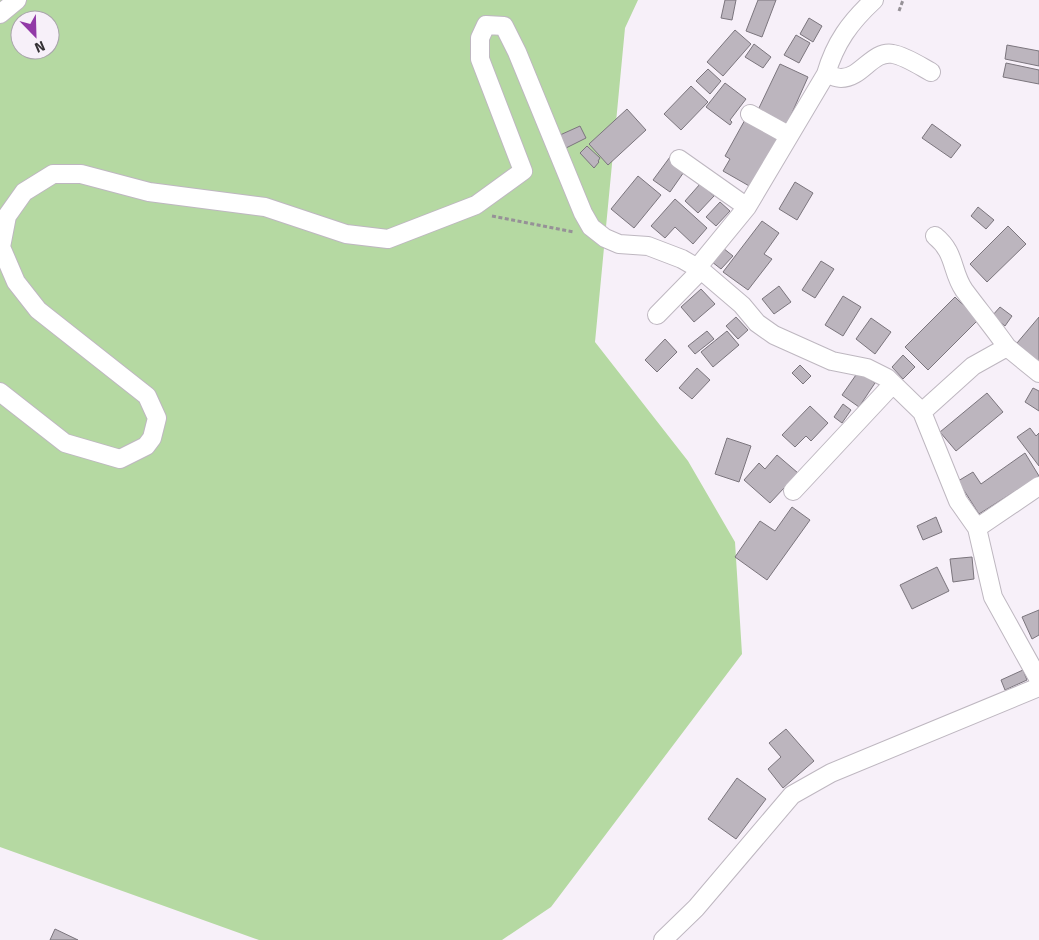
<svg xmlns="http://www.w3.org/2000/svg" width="1039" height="940" font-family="Signika,sans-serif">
<rect width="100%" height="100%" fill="#f7f0f9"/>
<path fill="#b5d9a2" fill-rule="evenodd" d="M0 0H638L625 28 595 342 688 461 735 542 742 654 551 907 502 940H259L0 847ZM20 20H50V50H20Z"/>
<path fill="#bcb5be" stroke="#7b757d" d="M725 0H736L732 20 721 18Z
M758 0H776L762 37 746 31Z
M809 18 822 26 813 42 800 34Z
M735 30 751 44 723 76 707 62Z
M796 35 810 43 799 63 784 55Z
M754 44 771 57 763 68 745 57Z
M1007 45 1039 51V66L1005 59Z
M1006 63 1039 70V84L1003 77Z
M780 64 808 77 787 124 758 110Z
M708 69 721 81 710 94 696 81Z
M725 83 746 99 730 120 732 122 730 125 706 107Z
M691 86 708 102 681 130 664 114Z
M627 109 646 130 608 165 589 144Z
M746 118 779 137 751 187 723 171 730 159 725 156Z
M932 124 961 145 951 158 922 138Z
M580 126 586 138 566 148 560 135Z
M587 146 600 158 598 161 599 162 594 168 580 153Z
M670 157 686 169 670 192 653 180Z
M638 176 661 195 634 228 611 209Z
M795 182 813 193 797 220 779 209Z
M700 184 714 196 698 213 685 201Z
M675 199 707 228 693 244 675 227 665 238 651 226Z
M720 202 730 211 716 226 706 217Z
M978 207 994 220 986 229 971 216Z
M762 221 779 233 764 254 772 259 748 290 723 272Z
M1008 226 1026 244 987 282 970 264Z
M723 248 733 256 721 269 707 258Z
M821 261 834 269 815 298 802 290Z
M779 286 791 302 774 314 762 299Z
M701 289 715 304 694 322 681 307Z
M843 296 861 307 843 336 825 325Z
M955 297 978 320 928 370 905 347Z
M1000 307 1012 316 1005 326 992 316Z
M736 317 748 330 738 339 726 326Z
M1039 317V361H1038L1017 343Z
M871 318 891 332 875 354 856 339Z
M707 331 714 339 695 354 688 346Z
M727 331 739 345 713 367 701 352Z
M665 339 677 352 657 372 645 360Z
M903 355 915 367 903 379 892 367Z
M800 365 811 376 803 384 792 373Z
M697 368 710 380 692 399 679 388Z
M858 372 875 383 859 407 842 395Z
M1033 388 1039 391V411L1025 402Z
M987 393 1003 412 956 451 940 432Z
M843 404 851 410 842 423 834 417Z
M810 406 828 423 811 441 806 436 795 447 782 435Z
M1030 428 1036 436 1039 433V466L1017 437Z
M727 438 751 446 739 482 715 474Z
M1025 453 1039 476 979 514 958 481 973 472 981 484Z
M777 455 798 473 770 503 744 480 759 463 765 469Z
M792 507 810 520 767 580 735 557 760 521 775 531Z
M936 517 942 532 923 540 917 526Z
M972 557 974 579 953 582 950 559Z
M937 567 949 591 912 609 900 585Z
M1039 610V635L1032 639 1022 617Z
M1023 670 1027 680 1005 690 1001 680Z
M786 729 814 761 783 788 768 769 781 757 769 743Z
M737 778 766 799 736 839 708 819Z
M55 929 78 940H50Z"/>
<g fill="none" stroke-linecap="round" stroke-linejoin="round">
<defs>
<path id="street" d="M0 14 17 0
M826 74C835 43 850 22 874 0
M750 114 788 135
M679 159 747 207 697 268
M747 207 826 74C831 75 836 78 841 78 862 78 872 50 893 54 905 56 920 66 931 72
M657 315 701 270
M1007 347 1039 373
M0 392 65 443 120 459 146 446 152 438 157 418 147 396 38 310 16 282 1 247 7 216 24 192 53 174H81L149 192 265 207 346 234 388 239 476 205 523 171 480 59V38L486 25 504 26 517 52 583 213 591 227 605 238 619 244 648 246 682 259 701 270 742 305 757 323 774 335 832 361 867 368 887 378 922 412 958 501 977 528 993 597 1039 680
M922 412 973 366 1007 347C993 327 978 309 964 290 951 271 956 253 935 236
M793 491 892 385
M977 528 1039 486
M663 940 696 908 792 795 831 773 1039 687"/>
</defs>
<use href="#street" stroke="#beb7c0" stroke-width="20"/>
<path stroke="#969197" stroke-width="3" stroke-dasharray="4 2.5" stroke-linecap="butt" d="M899 11 903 0
M492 216 574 232"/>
<use href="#street" stroke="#fff" stroke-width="18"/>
</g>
<g transform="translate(35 35) rotate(157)"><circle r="24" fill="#f7f0f9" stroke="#a9a4ab"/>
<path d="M0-4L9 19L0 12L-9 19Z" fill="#923aa7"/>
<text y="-8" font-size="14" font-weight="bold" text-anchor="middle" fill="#343135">N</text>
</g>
</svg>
